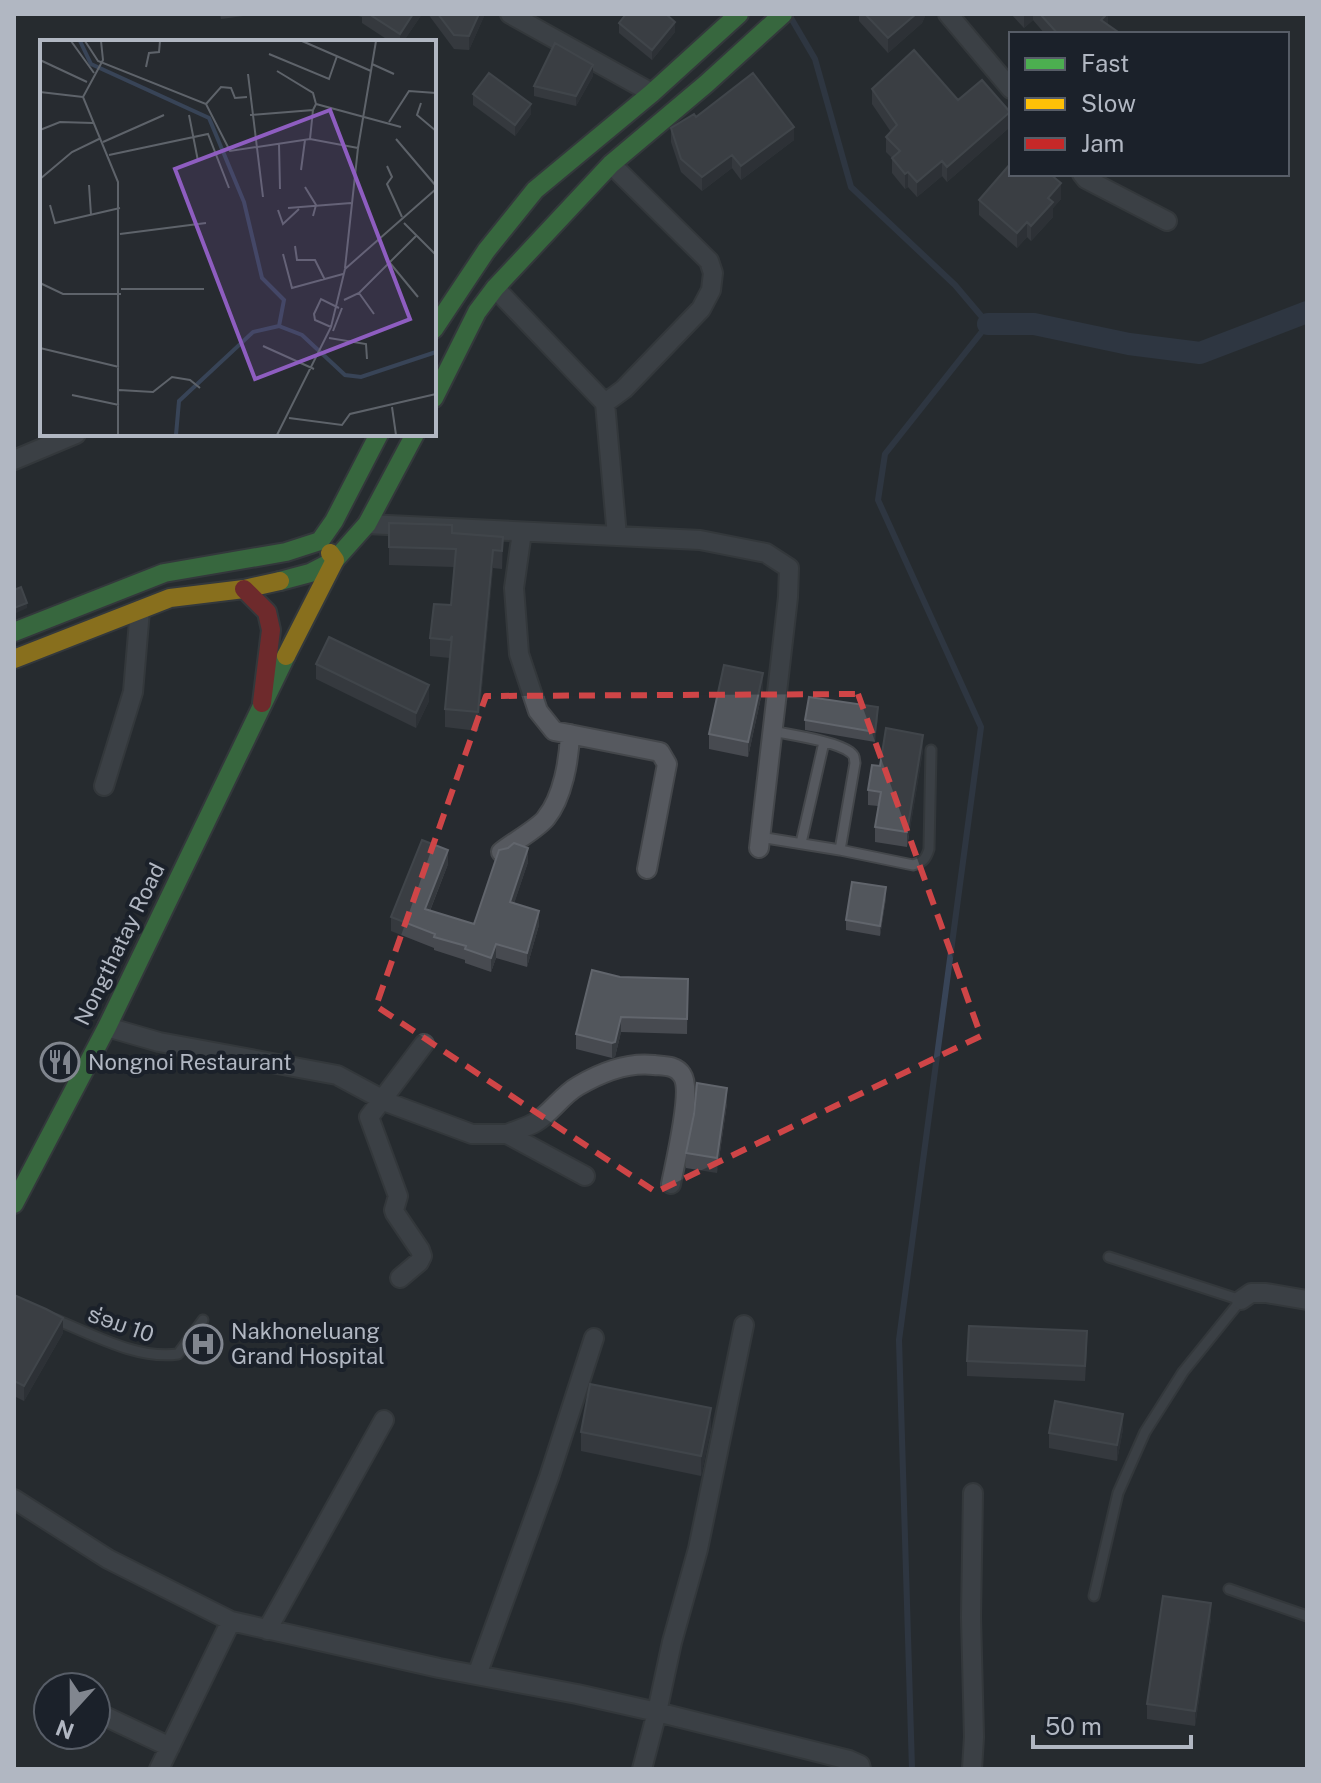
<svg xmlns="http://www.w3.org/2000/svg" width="1321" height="1783" font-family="'Public Sans','Noto Sans Lao',sans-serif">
<rect width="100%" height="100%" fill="#272b30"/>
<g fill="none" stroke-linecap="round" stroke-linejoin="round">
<path stroke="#384457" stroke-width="6" d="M791 18 815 59 851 187 955 285 988 324 885 454 878 500 981 727 899 1340 912 1769"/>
<path stroke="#384457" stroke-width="22" d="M988 324H1034L1129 344 1200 353 1307 312"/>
<defs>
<path id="lane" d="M760 837 840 850 855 763C854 757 855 756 850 752 835 741 791 735 772 731
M801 843 824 742
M840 850 913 865C923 862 926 859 929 849L931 750
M54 1319C92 1334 137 1360 178 1354L203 1320
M1229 1589 1307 1616
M1094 1596 1118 1493 1145 1432 1183 1372 1241 1300 1109 1257"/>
<path id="street" d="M510 14 652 93
M948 14 1011 89
M1082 174 1086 179 1167 221
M495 288 605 403 624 389 701 309 711 290 713 273 709 261 611 164
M605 403 617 536
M14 460 76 434
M367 524 700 540 766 553 789 568 788 597 759 848
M522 532 514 588 519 654 538 711 554 731 660 752 667 764 647 869
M104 786 133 692 140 610
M501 852C512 843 540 827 546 818 563 797 569 760 570 734
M107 1027 159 1042 337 1075 389 1103 472 1134H507L585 1176
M507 1134C516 1130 528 1127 536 1122 551 1113 562 1095 578 1086 600 1073 628 1062 654 1065 664 1066 676 1065 682 1075 693 1090 675 1163 671 1184
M400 1278 419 1262 422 1256 420 1250 395 1213 394 1210 398 1196 369 1117 424 1044
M1241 1300 1251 1293H1266L1307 1300
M14 1499 108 1559 231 1621 439 1668 577 1694 657 1712 849 1760 860 1765 861 1769
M267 1630 384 1420
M477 1675 549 1477 594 1338
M96 1712 170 1747
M159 1769 231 1621
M642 1769 657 1712 672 1642 698 1549 744 1325
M972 1769 974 1737 971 1617 973 1493"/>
<path id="fast" d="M434 329 486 251 535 190 652 93 739 14
M434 398 477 312 495 288 611 164 706 84 783 14
M280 581 310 573 335 560 367 524 415 434
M14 632 164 573 286 552 320 541 334 521 379 434
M14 1204 107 1027 286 656"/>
<path id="slow" d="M286 656 335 560 330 553
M14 659 170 598 244 589 280 581"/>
<path id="jam" d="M244 589 267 612 271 630 262 703"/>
</defs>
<use href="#lane" stroke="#44474b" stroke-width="13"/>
<use href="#street" stroke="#44474b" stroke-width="22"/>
<use href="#fast" stroke="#44474b" stroke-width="22"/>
<use href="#slow" stroke="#44474b" stroke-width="22"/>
<use href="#jam" stroke="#44474b" stroke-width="22"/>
<use href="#lane" stroke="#56595f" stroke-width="9"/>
<use href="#street" stroke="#56595f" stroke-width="18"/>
<use href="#fast" stroke="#4caf50" stroke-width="18"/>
<use href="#slow" stroke="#ffc107" stroke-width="18"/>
<use href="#jam" stroke="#c62828" stroke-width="18"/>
</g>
<path fill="#474a50" d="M220 14H258L221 19Z
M351 14H422L403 42H391L362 23V17Z
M428 14H485L469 50 454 49Z
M859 14H926L922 23 888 53 859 21Z
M1011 14H1107L1108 25 1121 34H1045L1033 20 1024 28Z
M619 23 675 32 652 60 619 33Z
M593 76 576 106 534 96V86Z
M872 89 958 100 1010 127 947 182 942 176 917 197 908 187 905 189 892 173V158L886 152V137L891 132 872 104Z
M473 94 531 114 515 136 473 105Z
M696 117 794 140 741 180 732 168 702 191 681 172 671 142V128Z
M1061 199 1053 208V217L1031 241 1027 237 1017 248 979 215V200Z
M389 523 452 533 503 537 502 569 493 568 478 731 445 727V709L450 658 430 656V638L451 605 454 567 389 565Z
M316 664 429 701 416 728 316 679Z
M763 688 748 757 709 749V734Z
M878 717 875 742 805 730V720Z
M923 750 907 847 875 842V827L878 806 868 805V790L880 766Z
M528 862 514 903 539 925 527 967 496 958 491 972 465 963V960L434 950V948L391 931V917L448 864 430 911 474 924Z
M886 898 880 936 846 930V920Z
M620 977 688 979 687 1034 621 1032 615 1057 612 1058 576 1049V1034Z
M727 1103 717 1173 686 1168V1153Z
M14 1295 63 1333 24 1401 14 1396Z
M1087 1347 1085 1381 967 1376V1361Z
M711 1428 701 1476 581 1451V1432Z
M1123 1429 1117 1461 1049 1448V1433Z
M1211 1618 1195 1726 1147 1719V1704Z"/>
<path fill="#35393e" d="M413 14H422L403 42H400V34Z
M479 14H485L469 50V36Z
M916 14H926L922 23 888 53V38Z
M1024 14H1033V20L1024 28Z
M1108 14V28L1101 20Z
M675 22V32L652 60V50Z
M593 65V76L576 106V96Z
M531 104V114L515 136V125Z
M1010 112V127L947 182V167Z
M794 127V140L741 180V166Z
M732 155V168L702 191V177Z
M942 161V176L917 197V182Z
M908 172V187L905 189V174Z
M1061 183V199L1053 208V217L1031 241V226L1048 198Z
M1027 222V237L1017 248V233Z
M493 550V568L478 731V712Z
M27 603V608L14 614V608Z
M763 673V688L748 757V742Z
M429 685V701L416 728V713Z
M878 707V717L875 742V732Z
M923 735V750L907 847V832Z
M528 848V862L510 916V902Z
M448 850V864L425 923V909Z
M886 887V898L880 936V926Z
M539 911V925L527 967V953Z
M496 944V958L491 972V958Z
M621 1017V1032L615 1057 612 1058V1043Z
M727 1088V1103L717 1173V1158Z
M63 1318V1333L24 1401V1386Z
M711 1408V1428L701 1476V1456Z
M1123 1414V1429L1117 1461V1445Z
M1211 1603V1618L1195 1726V1711Z"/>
<path fill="#52565c" stroke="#61656c" stroke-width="2" d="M369 14H413L400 34Z
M438 14H479L469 36 454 35Z
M626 14H666L675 22 652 50 619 23Z
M865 14H916L888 38Z
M1040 14H1107L1101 20 1121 34H1058Z
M555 43 593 65 576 96 534 86Z
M914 50 958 100 982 80 1010 112 947 167 942 161 917 182 908 172 905 174 892 158 900 151 886 137 897 125 872 89Z
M489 73 531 104 515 125 473 94Z
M753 73 794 127 741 166 732 155 702 177 681 159 671 128 694 114 696 117Z
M1011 163V174H1050L1061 183 1048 198 1053 202 1031 226 1027 222 1017 233 979 200Z
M389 523 452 525V533L503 537 502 551 493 550 478 712 445 709 452 636 450 640 430 638 434 604 451 605 456 549 389 547Z
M21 587 27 603 14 608V590Z
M329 637 429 685 416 713 316 664Z
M724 665 763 673 748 742 709 734Z
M809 697 878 707 875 732 805 720Z
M886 728 923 735 907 832 875 827 881 792 868 790 872 765 880 766Z
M422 840 448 850 425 909 474 924 499 850 508 848 514 843 528 848 510 902 539 911 527 953 496 944 491 958 465 949 466 946 434 937 435 934 391 917Z
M852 882 886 887 880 926 846 920Z
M592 970 620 977 688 979 687 1019 621 1017 615 1042 612 1043 576 1034Z
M697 1083 727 1088 717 1158 686 1153 694 1114Z
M14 1295 46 1309 63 1318 24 1386 14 1381Z
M969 1326 1087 1331 1085 1366 967 1361Z
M590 1384 711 1408 701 1456 581 1432Z
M1055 1401 1123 1414 1117 1445 1049 1433Z
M1163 1596 1211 1603 1195 1711 1147 1704Z"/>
<path d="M0 0H1321V1783H0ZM858 694 981 1036 656 1192 376 1006 486 696Z" fill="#272b30" fill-opacity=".55" fill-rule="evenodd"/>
<path fill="none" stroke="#cf4547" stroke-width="6" stroke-dasharray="16 10" stroke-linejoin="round" d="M858 694 981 1036 656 1192 376 1006 486 696Z"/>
<defs>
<symbol id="restaurant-ring" viewBox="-11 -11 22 22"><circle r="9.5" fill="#1b212a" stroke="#81868f" stroke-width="1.5"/><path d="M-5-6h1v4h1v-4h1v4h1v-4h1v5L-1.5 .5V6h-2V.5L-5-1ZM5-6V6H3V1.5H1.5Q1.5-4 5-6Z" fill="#81868f"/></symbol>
<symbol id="hospital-ring" viewBox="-11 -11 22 22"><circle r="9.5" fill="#1b212a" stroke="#81868f" stroke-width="1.5"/><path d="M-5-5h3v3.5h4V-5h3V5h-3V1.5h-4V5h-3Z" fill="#81868f"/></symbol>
</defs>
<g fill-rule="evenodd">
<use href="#restaurant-ring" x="38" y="1040" width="44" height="44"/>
<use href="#hospital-ring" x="181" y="1322" width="44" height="44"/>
</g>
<g text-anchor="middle" stroke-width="8" stroke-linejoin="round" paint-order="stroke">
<g font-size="22" fill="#b1b7c2" stroke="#1b212a">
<text transform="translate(119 944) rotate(-64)" y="8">Nongthatay Road</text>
<text transform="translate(121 1324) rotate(19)" y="8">ຮ່ອມ 10</text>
</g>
<g font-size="22" fill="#b1b7c2" stroke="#1b212a" text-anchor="start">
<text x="88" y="1070">Nongnoi Restaurant</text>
<text x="231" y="1339">Nakhoneluang<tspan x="231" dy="25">Grand Hospital</tspan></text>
</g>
</g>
<g transform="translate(40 40)">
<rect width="396" height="396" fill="#272b30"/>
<path fill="none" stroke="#384457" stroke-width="4" d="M40 1 51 24 169 78 204 162 222 238 244 260 239 286 262 295 305 335 321 337 396 312M136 395 139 361 213 292 239 286"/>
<path fill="none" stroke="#5e636a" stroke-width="2" d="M31 1 54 33M45 1 58 21 166 64 190 111 270 99 318 108M61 1 63 20 43 57 78 142V395M262 1 331 31M229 14 289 39 297 16M0 20 47 42M332 24 354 34M106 27 109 13 119 12 120 1M237 31 273 53 276 64M208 34 223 157M0 52 43 57M381 63 377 75 396 91M166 64 181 47 191 48 195 58 207 57M149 75 158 121M210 75 273 70 276 64 361 87M349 82 369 51 396 53M0 90 20 82 53 83M270 99 273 70M356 99 396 146M63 102 124 75M239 104 240 149M69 115 168 94 189 148M347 126 352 137 347 144 362 177M261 130 265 100M0 139 32 112 61 98M49 145 51 175M265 147 276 165 273 176M10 165 15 183 80 168M248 168 311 163M238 170 243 184 259 169M364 183 396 215M80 194 166 183M255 206 257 220H275L285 240M243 214 252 248 303 234M350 223 378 257M305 228 318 108 336 1M0 243 23 254H81M81 249H164M319 253 334 274M304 260 319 253 376 196M291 287 275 280 274 274 281 259 299 268M293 291 302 268M289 298 326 304 327 319M223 306 274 329M0 308 79 327M79 350 113 352 132 337 150 340 160 348M32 355 79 365M352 367 356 395M249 378 302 385 310 374 396 354M237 395 291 287 305 229 396 149"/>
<path fill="#8e5dc0" fill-opacity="0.15" stroke="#8e5dc0" stroke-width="4" d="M290 70 370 279 215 339 135 129Z"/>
<rect width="396" height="396" fill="none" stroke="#b1b7c2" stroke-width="4"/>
</g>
<rect width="1321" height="1783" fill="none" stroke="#b1b7c2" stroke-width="32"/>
<rect x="1009" y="32" width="280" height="144" fill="#1b212a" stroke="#575d67" stroke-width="2"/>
<rect x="1025" y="58" width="40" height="12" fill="#4caf50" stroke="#575d67" stroke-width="2"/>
<text x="1081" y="72" font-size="24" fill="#b1b7c2">Fast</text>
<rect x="1025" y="98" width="40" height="12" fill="#ffc107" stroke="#575d67" stroke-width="2"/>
<text x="1081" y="112" font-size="24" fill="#b1b7c2">Slow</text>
<rect x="1025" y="138" width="40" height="12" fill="#c62828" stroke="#575d67" stroke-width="2"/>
<text x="1081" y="152" font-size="24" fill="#b1b7c2">Jam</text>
<g transform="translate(72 1711) rotate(201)"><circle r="38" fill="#1b212a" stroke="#575d67" stroke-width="2"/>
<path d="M0-6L14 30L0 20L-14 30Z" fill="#81868f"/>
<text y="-12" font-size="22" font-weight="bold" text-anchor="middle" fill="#b1b7c2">N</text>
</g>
<path d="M1033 1735v12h158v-12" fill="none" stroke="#b1b7c2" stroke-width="4"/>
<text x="1045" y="1735" font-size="24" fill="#b1b7c2" stroke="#1b212a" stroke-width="6" paint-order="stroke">50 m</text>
</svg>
